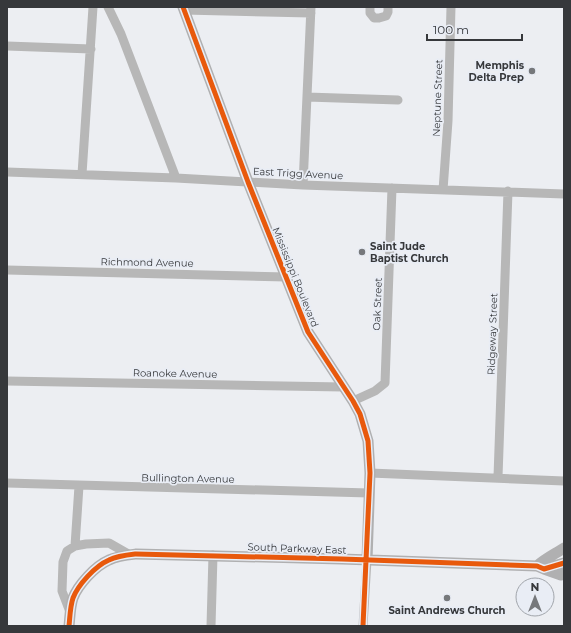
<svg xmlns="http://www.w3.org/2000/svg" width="571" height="633" font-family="Montserrat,sans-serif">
<rect width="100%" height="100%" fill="#eceef2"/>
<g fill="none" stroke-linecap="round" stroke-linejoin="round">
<path stroke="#b7b7b7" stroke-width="9" d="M108 7 121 34 176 178
M370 7V13L374 18H379L386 16 388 12V7
M184 10 311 13
M7 46 91 49
M307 97 398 100
M7 172 176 178 303 185 564 194
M82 174 93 7
M303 185 311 7
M443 190 448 121 451 7
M7 270 286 277
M7 381 343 387
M353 401 375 391 385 383 392 188
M370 473 564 481
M498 477 508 191
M7 483 369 493
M75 546 79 486
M70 612 62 591 63 562 67 551 75 546 86 544 109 543 130 555
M211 626 213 555
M363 626 367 560"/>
<path stroke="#b0b0b1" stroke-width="11" d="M183 7 248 182 308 332 353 401 360 414 368 441 370 473 367 560
M537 566C546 558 555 554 564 548
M544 569 561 575 564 574
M69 626C70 617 70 607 73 598 78 585 95 566 109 560 117 556 127 555 136 554L342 559 537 566 544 569 564 563"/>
<defs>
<path id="cycleway" d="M183 7 248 182 308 332 353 401 360 414 368 441 370 473 363 626
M69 626C70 617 70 607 73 598 78 585 95 566 109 560 117 556 127 555 136 554L342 559 537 566 544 569 564 563"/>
</defs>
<use href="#cycleway" stroke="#e9edf5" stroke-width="8"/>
<use href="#cycleway" stroke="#e8590c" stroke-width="5"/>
</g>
<g fill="#76787b" stroke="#e9edf5" stroke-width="1.5">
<circle cx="532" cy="71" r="4"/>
<circle cx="362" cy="252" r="4"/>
<circle cx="447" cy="598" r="4"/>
</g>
<g text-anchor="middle" stroke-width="3.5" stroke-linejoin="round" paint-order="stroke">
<g font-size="10" font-weight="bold" fill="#36383b" stroke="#e9edf5" text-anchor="end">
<text x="524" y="69">Memphis<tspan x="524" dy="12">Delta Prep</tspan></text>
<text x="370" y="250" text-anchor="start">Saint Jude<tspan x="370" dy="12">Baptist Church</tspan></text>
<text x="447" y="614" text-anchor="middle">Saint Andrews Church</text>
</g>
<g font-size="10" fill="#36383b" stroke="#e9edf5">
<text transform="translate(437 98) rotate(-88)" y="4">Neptune Street</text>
<text transform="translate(298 173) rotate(3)" y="4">East Trigg Avenue</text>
<text transform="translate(147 262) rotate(1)" y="4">Richmond Avenue</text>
<text transform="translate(296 277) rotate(68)" y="4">Mississippi Boulevard</text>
<text transform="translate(377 304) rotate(-88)" y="4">Oak Street</text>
<text transform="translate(492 334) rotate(-88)" y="4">Ridgeway Street</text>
<text transform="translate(175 373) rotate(1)" y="4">Roanoke Avenue</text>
<text transform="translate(188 478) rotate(1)" y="4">Bullington Avenue</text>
<text transform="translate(297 548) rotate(2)" y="4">South Parkway East</text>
</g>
</g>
<rect width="571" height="633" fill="none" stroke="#36383b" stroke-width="16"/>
<g transform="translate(535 597)"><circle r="19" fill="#e9edf5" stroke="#a1a5ab"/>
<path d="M0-3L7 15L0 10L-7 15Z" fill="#76787b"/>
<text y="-6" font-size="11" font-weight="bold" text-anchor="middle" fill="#36383b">N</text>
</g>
<path d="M427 34v6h95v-6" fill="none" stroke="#36383b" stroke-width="2"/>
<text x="433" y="34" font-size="12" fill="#36383b" stroke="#e9edf5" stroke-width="3" paint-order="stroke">100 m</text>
</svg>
